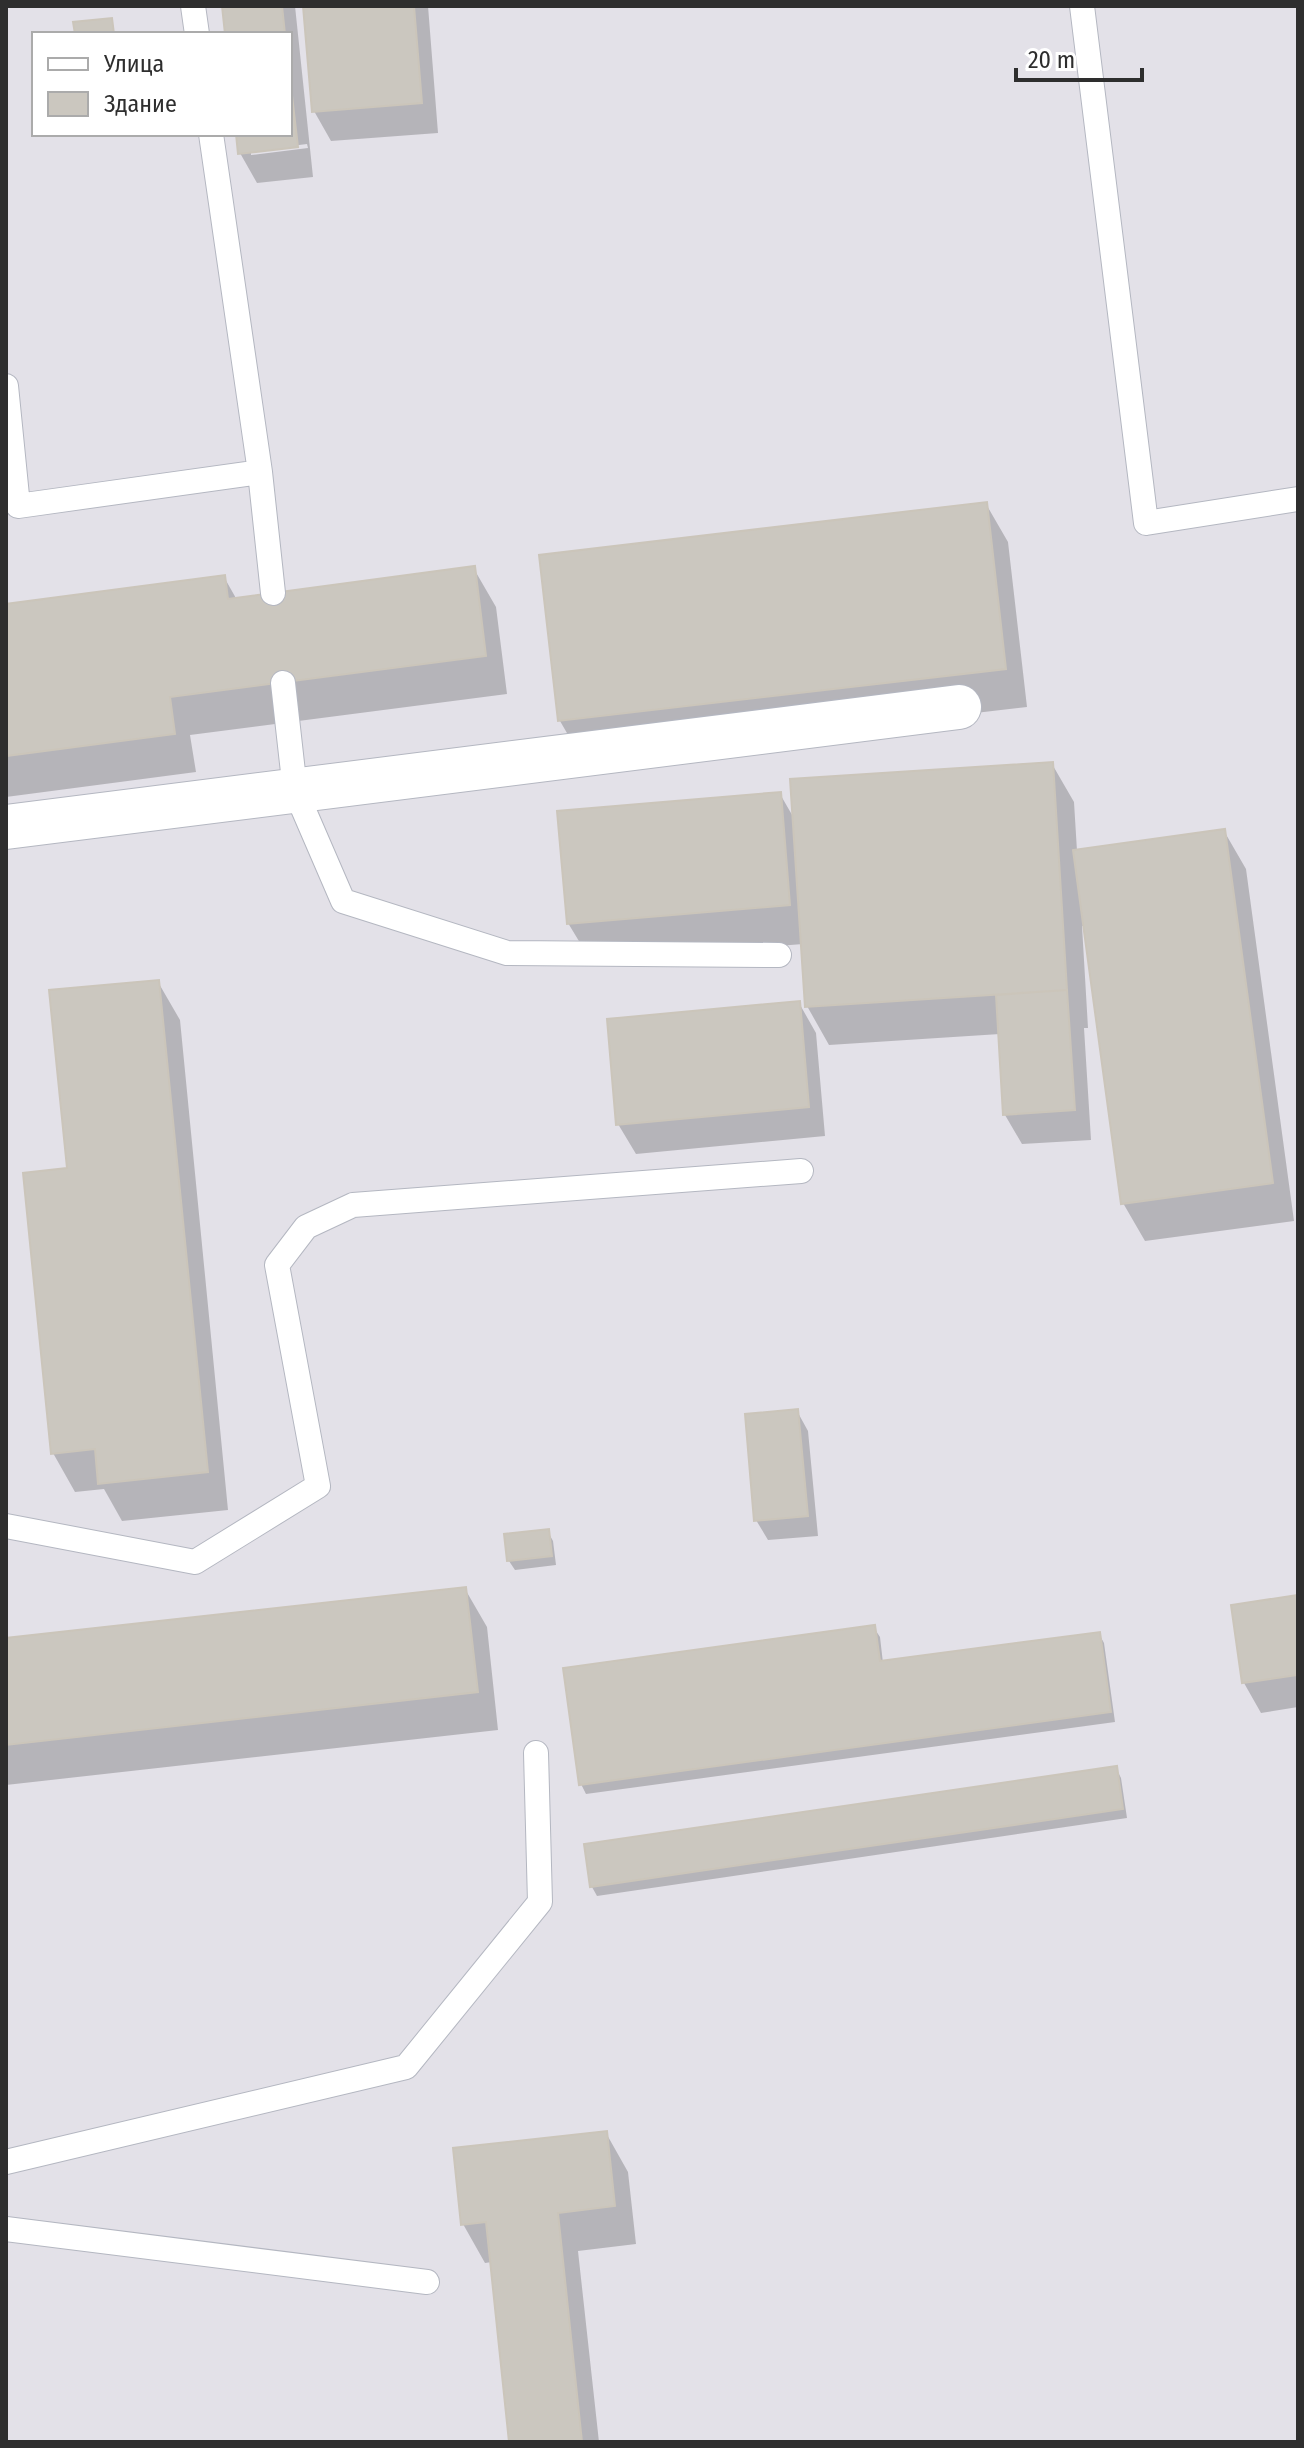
<svg xmlns="http://www.w3.org/2000/svg" width="1304" height="2448" font-family="'Fira Sans Condensed',sans-serif">
<rect width="100%" height="100%" fill="#efe9e1"/>
<path fill="#e3e1e8" fill-rule="evenodd" d="M6 6H1298V2442H6ZM34 34H290V134H34Z"/>
<path fill="#0003" fill-rule="evenodd" d="M224 6H295L313 177 257 183 240 153 238 134H290V34H227ZM307 144 308 148 251 155V151Z
M305 6H428L438 133 331 141 314 111Z
M986 504 1008 542 1027 707 582 759 560 721Z
M474 569 496 607 507 694 190 735 196 772 6 797V606L224 577 237 600Z
M1052 764 1074 802 1077 851 1224 831 1246 869 1294 1221 1145 1241 1123 1203 1085 926H1082L1088 1028H1084L1091 1140 1022 1144 1005 1115 1000 1034 829 1045 807 1006 803 944 591 961 568 923 780 794 795 820Z
M158 982 180 1020 228 1510 122 1521 104 1489 75 1492 53 1453 69 1170Z
M799 1003 816 1033 825 1136 636 1154 618 1124Z
M797 1411 808 1431 818 1536 768 1540 756 1520Z
M548 1532 553 1541 556 1565 515 1570 509 1561Z
M465 1589 487 1627 498 1730 6 1785V1640Z
M1298 1597V1707L1261 1713 1244 1683 1233 1607Z
M874 1628 880 1637 883 1663 1099 1634 1104 1643 1115 1722 586 1794 581 1784Z
M1116 1768 1121 1778 1127 1818 597 1896 592 1887Z
M606 2133 628 2172 636 2244 578 2251 599 2442H511L492 2262 485 2263 463 2224Z"/>
<path fill="#cbc7bf" stroke="#cbc5ba" stroke-width="2" d="M222 6H282L285 34H225Z
M303 6H414L422 103 312 112Z
M112 18 114 34H75L73 22Z
M290 78 298 147 238 154 236 134H290Z
M987 502 1006 669 558 721 539 555Z
M475 566 486 656 170 697 175 734 6 756V604L225 575 228 599Z
M1053 762 1067 990 805 1007 790 779Z
M781 792 790 905 567 924 557 811Z
M1225 829 1273 1183 1121 1204 1073 850Z
M159 980 208 1472 98 1484 95 1449 51 1454 23 1173 67 1168 49 990Z
M1067 990 1075 1110 1003 1115 996 995Z
M800 1001 809 1107 616 1125 607 1019Z
M798 1409 808 1516 754 1521 745 1414Z
M549 1529 552 1556 507 1561 504 1534Z
M466 1587 478 1692 6 1745V1638Z
M1298 1595V1675L1242 1683 1231 1605Z
M875 1625 880 1661 1100 1632 1111 1712 579 1785 563 1668Z
M1117 1766 1123 1809 590 1887 584 1844Z
M607 2131 615 2206 558 2213 582 2442H509L486 2222 461 2225 453 2148Z"/>
<g fill="none" stroke-linecap="round" stroke-linejoin="round">
<defs>
<path id="lane" d="M193 6 197 34
M1082 6 1146 523 1298 499
M211 134 260 472 273 593
M6 386 18 506 260 472
M283 683 295 790 343 901 507 953 779 955
M6 1526 195 1562 318 1486 277 1265 306 1227 353 1205 801 1171
M6 2162 406 2067 540 1902 536 1753
M6 2229 427 2282"/>
<path id="street" d="M6 827 959 707"/>
</defs>
<use href="#lane" stroke="#b4b7c1" stroke-width="26"/>
<use href="#street" stroke="#b4b7c1" stroke-width="46"/>
<use href="#lane" stroke="#fff" stroke-width="24"/>
<use href="#street" stroke="#fff" stroke-width="44"/>
</g>
<rect width="1304" height="2448" fill="none" stroke="#2e2e2e" stroke-width="16"/>
<rect x="32" y="32" width="260" height="104" fill="#ffffff" stroke="#ababab" stroke-width="2"/>
<rect x="48" y="58" width="40" height="12" fill="#ffffff" stroke="#ababab" stroke-width="2"/>
<text x="104" y="72" font-size="24" fill="#2e2e2e">Улица</text>
<rect x="48" y="92" width="40" height="24" fill="#cbc7bf" stroke="#ababab" stroke-width="2"/>
<text x="104" y="112" font-size="24" fill="#2e2e2e">Здание</text>
<path d="M1016 68v12h126v-12" fill="none" stroke="#2e2e2e" stroke-width="4"/>
<text x="1028" y="68" font-size="24" fill="#2e2e2e" stroke="#ffffff" stroke-width="6" paint-order="stroke">20 m</text>
</svg>
